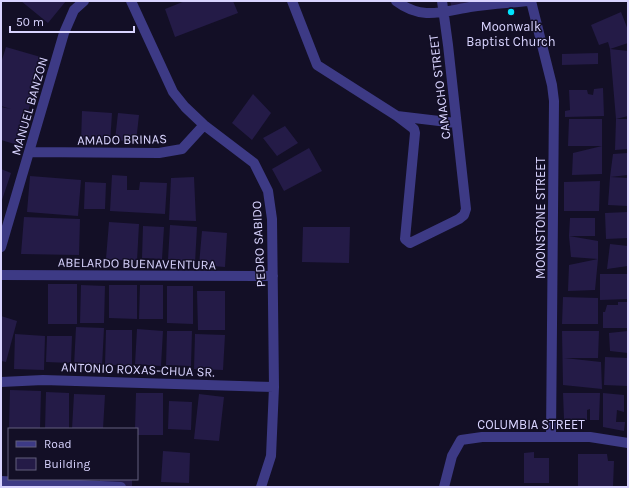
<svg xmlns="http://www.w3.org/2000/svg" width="629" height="488" font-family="Karla,sans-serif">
<rect width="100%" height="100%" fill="#130f26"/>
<path fill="#241b47" d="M21 1H66L48 23Z
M185 1H233L238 13 175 37 165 9Z
M450 1H474L452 8Z
M621 12 628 30V43L610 49 628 51V116L616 119 610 49 608 42 599 45 591 25Z
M6 47 44 58 18 145 1 140V107L11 109 1 106V63Z
M598 53V64L562 65V54Z
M603 88 604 116 565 117V111L570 110 569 90H587L588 94 593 95 594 89Z
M253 94 271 113 252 140 232 123Z
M82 111 112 113 110 144 81 143Z
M118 113 139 115 136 142 115 140Z
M569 119H602V146H568Z
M616 119H628V149L615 150Z
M285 126 298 143 277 156 263 138Z
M602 146V174L572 175 573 153Z
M309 148 322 171 284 191 272 169Z
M628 153V175L610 177 628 178V206L608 205 610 177 613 154Z
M1 169 11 173 1 203Z
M112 175 127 176V190H139L140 182 167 183 165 214 110 211Z
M30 176 81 180 78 216 27 212Z
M194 177 196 221 169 220 171 178Z
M600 181 599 211H564V182Z
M85 182 106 183 105 209H84Z
M628 212V238L606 239 605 213Z
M24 217 80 219 79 255 21 254Z
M570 218H595V236H569Z
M109 222 139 224 137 261 106 259Z
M170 225 197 227 195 263 168 260Z
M143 226 164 227 162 259 142 258Z
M303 227H350L349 263 302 262Z
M202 231 227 233 225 267 199 265Z
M569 236 598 241V259L571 257Z
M610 244 628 246V266L607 269Z
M598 259 595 290 568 291 569 265Z
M600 274H628V299L600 300Z
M48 284H77V324H48Z
M81 285 105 286 104 323H80Z
M109 285H137V319L109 318Z
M140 285H163V319H139Z
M167 286H193V324L167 323Z
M197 291H225V330H198Z
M563 297 598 298V324H562Z
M618 302H628V328H603V312H605L607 305H618Z
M1 316 17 321 6 362 1 361Z
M76 327 104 328 102 367 74 366Z
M137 329 163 331 161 366 135 364Z
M106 330H132V365H105Z
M167 331H192L191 366 166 365Z
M562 331H599L598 358H564L601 362 602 389 563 385Z
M628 331V353L610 351 609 333Z
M15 334 45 336 44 370 14 369Z
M195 334 225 335 223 370 194 369Z
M47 336H72L71 363 46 362Z
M605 357 628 358V386L604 385Z
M10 390 41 391 40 429H9Z
M46 392 69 393V429H45Z
M136 393H163V435H137V429H135Z
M563 393H600L599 420H590V409L587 410V420L564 419Z
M603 393 624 395V412L617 410 616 422H625L624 431 603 427Z
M74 394 105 395 103 429H72Z
M199 394 224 397 219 441 194 439Z
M169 401 192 402 191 430 168 429Z
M163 451 190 453 189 483 161 482Z
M534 452V458H549V483H524V453Z
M578 454H607L608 461H614L613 487H578Z
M100 479H132V487L100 485Z"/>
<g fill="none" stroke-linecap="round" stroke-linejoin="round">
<path stroke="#3d3a85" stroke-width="10" d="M131 1 173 92 185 107 204 125 254 163 268 191 272 219 274 387 271 456 261 487
M292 1 317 65 397 116 414 129 415 133 405 239 410 243 459 219 464 215 466 209 448 45 442 1
M396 1C421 20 441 12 470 7 489 4 509 3 529 1
M531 1 552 85 554 101 551 437
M397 116 456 123
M29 152 159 153 182 149 204 125
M1 247 64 33 74 10 84 1
M1 275 273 276
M1 382 43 380 274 387
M1 481 121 487
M444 487 452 456 461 440 482 437H590L628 443"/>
</g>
<circle fill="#00e5ff" stroke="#130f26" stroke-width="1.5" cx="511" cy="12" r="4"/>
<g text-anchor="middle" stroke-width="3" stroke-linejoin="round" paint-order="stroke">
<g font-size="13" fill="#d9d4ff" stroke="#130f26">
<text x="511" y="31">Moonwalk<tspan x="511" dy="15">Baptist Church</tspan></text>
</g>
<g font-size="13" fill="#d9d4ff" stroke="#130f26">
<text transform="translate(439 87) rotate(-97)" y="5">CAMACHO STREET</text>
<text transform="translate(29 106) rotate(-74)" y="5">MANUEL BANZON</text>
<text transform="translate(122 139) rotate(-1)" y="5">AMADO BRINAS</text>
<text transform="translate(540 218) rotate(-90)" y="5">MOONSTONE STREET</text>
<text transform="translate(258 244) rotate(-93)" y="5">PEDRO SABIDO</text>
<text transform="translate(137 263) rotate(1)" y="5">ABELARDO BUENAVENTURA</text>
<text transform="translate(138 369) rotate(2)" y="5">ANTONIO ROXAS-CHUA SR.</text>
<text x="531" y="429">COLUMBIA STREET</text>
</g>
</g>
<rect width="629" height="488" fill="none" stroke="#d9d4ff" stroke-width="4"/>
<rect x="8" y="428" width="130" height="52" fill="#130f26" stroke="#625e7d"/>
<rect x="16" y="441" width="20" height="6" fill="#3d3a85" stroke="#625e7d"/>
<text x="44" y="448" font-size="12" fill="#d9d4ff">Road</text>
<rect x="16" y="458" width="20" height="12" fill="#241b47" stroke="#625e7d"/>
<text x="44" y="468" font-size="12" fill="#d9d4ff">Building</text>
<path d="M10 26v6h124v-6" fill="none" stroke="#d9d4ff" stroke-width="2"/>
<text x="16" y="26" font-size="12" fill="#d9d4ff" stroke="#130f26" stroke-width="3" paint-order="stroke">50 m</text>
</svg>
